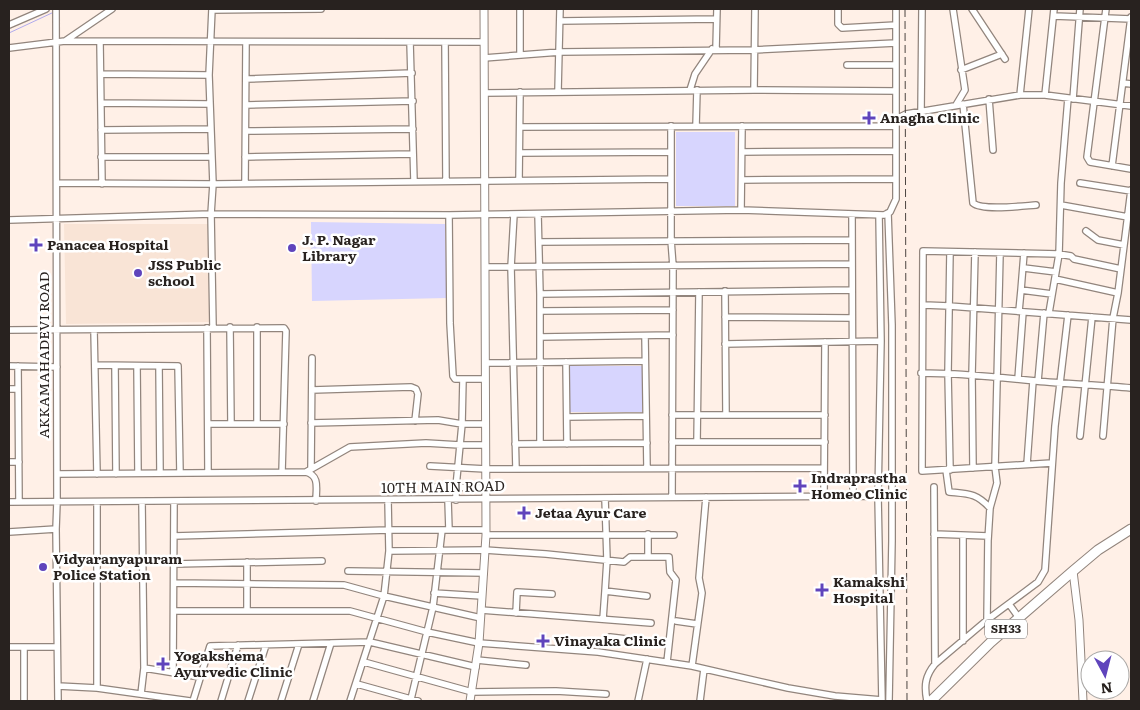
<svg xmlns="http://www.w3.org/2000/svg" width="1140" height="710" font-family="Literata,serif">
<rect width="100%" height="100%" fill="#fff0e7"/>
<path fill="#f9e4d6" d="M64 224H211V322L66 324Z"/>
<path fill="#d7d5fe" d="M676 132H735V206H676Z
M311 222 445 224 447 298 312 301Z
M570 366H642V412H570Z"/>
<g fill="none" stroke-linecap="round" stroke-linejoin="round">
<path stroke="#b0aaed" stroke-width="1" d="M9 33 54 12"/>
<defs>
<path id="minor" d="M56 9 57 502 56 529 58 701
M212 9 209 75 213 184 211 214 213 327
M838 9V24L842 28 896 25
M953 9 965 90 956 105
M972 9 1005 59
M1106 9 1087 157 1090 162 1131 169
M212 10 321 9
M1054 16 1131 19
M560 21 716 19
M9 25 46 9
M65 41 112 9
M100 42 102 184
M410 42 414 181
M445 42 446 181
M9 48 65 41 484 42
M716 49 717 9
M520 55V9
M484 58 560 52 754 50 896 43
M847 65H896
M961 70 1002 54
M101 74 209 75
M246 79 412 73
M1123 83 1131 84
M690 90 695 74 712 49
M754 90 755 9
M558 91 560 9
M484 93 754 90 896 91
M1020 95 1029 9
M1045 95 1054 9
M989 99 993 150
M1073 99 1080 9
M101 103 210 104
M963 104 973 203C982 211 1022 206 1036 205
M246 105 413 101
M921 111 922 9
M896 119 906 114 1020 95H1045L1131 106
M671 126V240L673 266 672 497
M696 126 697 90
M520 127 896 126
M101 130 211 129
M246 131 413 129
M742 152 896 151
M520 153 671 152
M101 157H211
M245 157 413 154
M1112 166 1131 17
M519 180 520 92
M742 180 896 179
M245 182 246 42
M57 183 213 184 671 179
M1080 183 1131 191
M1061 205 1128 217
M741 210 742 126
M888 213 892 325V541L889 701
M514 214 511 267 516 469
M538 214 540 294V444
M852 214 853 496
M449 215 450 323 453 376 455 379H485
M879 215 881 341 878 496 882 701
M9 220 211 214 449 215 741 210 884 215 890 212 896 199V9
M1086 231 1098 240 1124 245
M539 242 852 240
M485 267 852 264
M1024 268 1056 272
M1055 279 1118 293
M1021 290 1024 253
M725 291 726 415
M540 294 852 290
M924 305 949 306 1131 320
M540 311 673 310
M1019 311 1021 290 1052 294
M1049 313 1059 254 1061 183 1068 98
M725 317 852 318
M230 327 231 424
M207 328 208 472
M9 330 284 328 286 331 282 472
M94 330 97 474
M645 336 647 468
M540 337 673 335
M725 344 881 341
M566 362 567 444
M485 363 645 361
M95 365 178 366 180 473
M9 366 57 367
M18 366 19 502
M115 366 116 474
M137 366 138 473
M159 366 160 473
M921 373C960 373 998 377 1036 381 1067 384 1100 385 1131 388
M1018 379 1023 312
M1038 381 1044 313
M9 389H18
M312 390 411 387 416 389 418 394 415 421
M672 415H825
M567 417 646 416
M311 423 438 420 462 424H486
M208 424H284
M257 424V327
M1080 436 1092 317
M1103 436 1113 318 1118 293 1131 190
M672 442H825
M697 442 699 292
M515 444 647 443
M9 462H19
M1052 463 922 471 923 251 1059 254 1071 256 1074 259 1121 269
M1027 464 1033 381
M430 466 486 469 824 468
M311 468 312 358
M973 468 972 375 975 252
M946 470 949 492C969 494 976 493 990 508
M950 470 948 373 950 252
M306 472C320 476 316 488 316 501
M57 474 306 472 350 447 426 443 460 445H486
M435 487 486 488
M934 487 935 664
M824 496 825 342
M605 498 607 560 605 591 647 596
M448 500 449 530
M456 500V487L462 424 463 379
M9 502 878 496
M9 532 56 529
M934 534 988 536 987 620
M486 535H674
M174 536 389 530H486
M988 540 990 508 997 483 995 467 1000 253
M389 551 485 550 546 554 624 562 630 557H669L670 572 676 580 667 662
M648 556V534
M174 564 322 561
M348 571 484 573
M174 583 344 585 384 596 481 618
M434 593 482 596
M1009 604 1019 618
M481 610 651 623
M174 611H350L427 632 479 643 598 652 692 666 788 688 835 696 882 700
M247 611V562
M516 613 517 592 552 594
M603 619 605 591
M676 621 697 624
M610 637 668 644
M963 641V536
M9 647H57
M24 647V701
M477 660 526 665
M364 662 472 692 556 691 606 694
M692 666 702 593 699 578 706 497
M144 668 200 677
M173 673 174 501
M357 684 418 701
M58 686 97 688 190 701
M97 688V502
M141 694 144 668 142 502
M411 699 433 607 442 530
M193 701 210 646 370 642 476 667
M221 701 238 645
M248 701 266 645
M281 701 299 644
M313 701 331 643
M350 701 384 596 389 551 388 500
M638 701 647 659
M700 701 704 669
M927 701C924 686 925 676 935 664L987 620 1038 582 1045 570 1055 426 1068 315"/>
<path id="tertiary" d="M1073 571 1079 620 1083 701
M470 701 479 643 486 535 484 9"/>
<path id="primary" d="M931 701 991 642 1073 571 1098 550 1131 529"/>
</defs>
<use href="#minor" stroke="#92857d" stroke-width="8"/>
<use href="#tertiary" stroke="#92857d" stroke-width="9"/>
<use href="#primary" stroke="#92857d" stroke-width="11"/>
<use href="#minor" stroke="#fff" stroke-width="5.5"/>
<use href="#tertiary" stroke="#fff" stroke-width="7"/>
<use href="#primary" stroke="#fff" stroke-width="9"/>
<path stroke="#4c4541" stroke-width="1" stroke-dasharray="8 4" stroke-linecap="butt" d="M905 9 907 701"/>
</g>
<g fill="#5f44bc" stroke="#fff" stroke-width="2">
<path d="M866.5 110.5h5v5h5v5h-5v5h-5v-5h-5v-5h5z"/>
<path d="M33.5 237.5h5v5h5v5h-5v5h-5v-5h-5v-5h5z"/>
<circle cx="292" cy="248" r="5"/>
<circle cx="138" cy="273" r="5"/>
<path d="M797.5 478.5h5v5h5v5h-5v5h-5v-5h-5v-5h5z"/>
<path d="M521.5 505.5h5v5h5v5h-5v5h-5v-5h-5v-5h5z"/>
<circle cx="43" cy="567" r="5"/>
<path d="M819.5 582.5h5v5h5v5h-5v5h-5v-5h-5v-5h5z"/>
<path d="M540.5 633.5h5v5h5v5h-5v5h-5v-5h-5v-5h5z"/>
<path d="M160.5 656.5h5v5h5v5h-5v5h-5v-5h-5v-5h5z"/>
</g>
<g text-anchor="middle" stroke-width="5" stroke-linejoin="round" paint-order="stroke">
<rect fill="#fff" stroke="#686462" stroke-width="1" x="985" y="619.5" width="42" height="19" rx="4"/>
<g font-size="12" font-weight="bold" fill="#28221f">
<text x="1006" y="633">SH33</text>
</g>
<g font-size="14" font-weight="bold" fill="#28221f" stroke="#fff" text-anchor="start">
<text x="880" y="123">Anagha Clinic</text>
<text x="302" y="245">J. P. Nagar<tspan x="302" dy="16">Library</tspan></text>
<text x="47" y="250">Panacea Hospital</text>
<text x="148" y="270">JSS Public<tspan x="148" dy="16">school</tspan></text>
<text x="811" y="483">Indraprastha<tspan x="811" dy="16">Homeo Clinic</tspan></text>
<text x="535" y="518">Jetaa Ayur Care</text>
<text x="53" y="564">Vidyaranyapuram<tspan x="53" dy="16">Police Station</tspan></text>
<text x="833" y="587">Kamakshi<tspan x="833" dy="16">Hospital</tspan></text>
<text x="554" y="646">Vinayaka Clinic</text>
<text x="174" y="661">Yogakshema<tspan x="174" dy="16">Ayurvedic Clinic</tspan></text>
</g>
<g font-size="14" fill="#28221f" stroke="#fff">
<text transform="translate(44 355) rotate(-90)" y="5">AKKAMAHADEVI ROAD</text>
<text transform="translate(443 487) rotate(-1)" y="5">10TH MAIN ROAD</text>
</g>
</g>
<rect width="1140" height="710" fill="none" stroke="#28221f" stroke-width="20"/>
<g transform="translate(1105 675) rotate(173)"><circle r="24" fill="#ffffff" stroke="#a9a7a5"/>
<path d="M0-4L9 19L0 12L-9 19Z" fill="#5f44bc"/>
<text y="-8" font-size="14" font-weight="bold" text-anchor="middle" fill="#28221f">N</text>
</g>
</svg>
